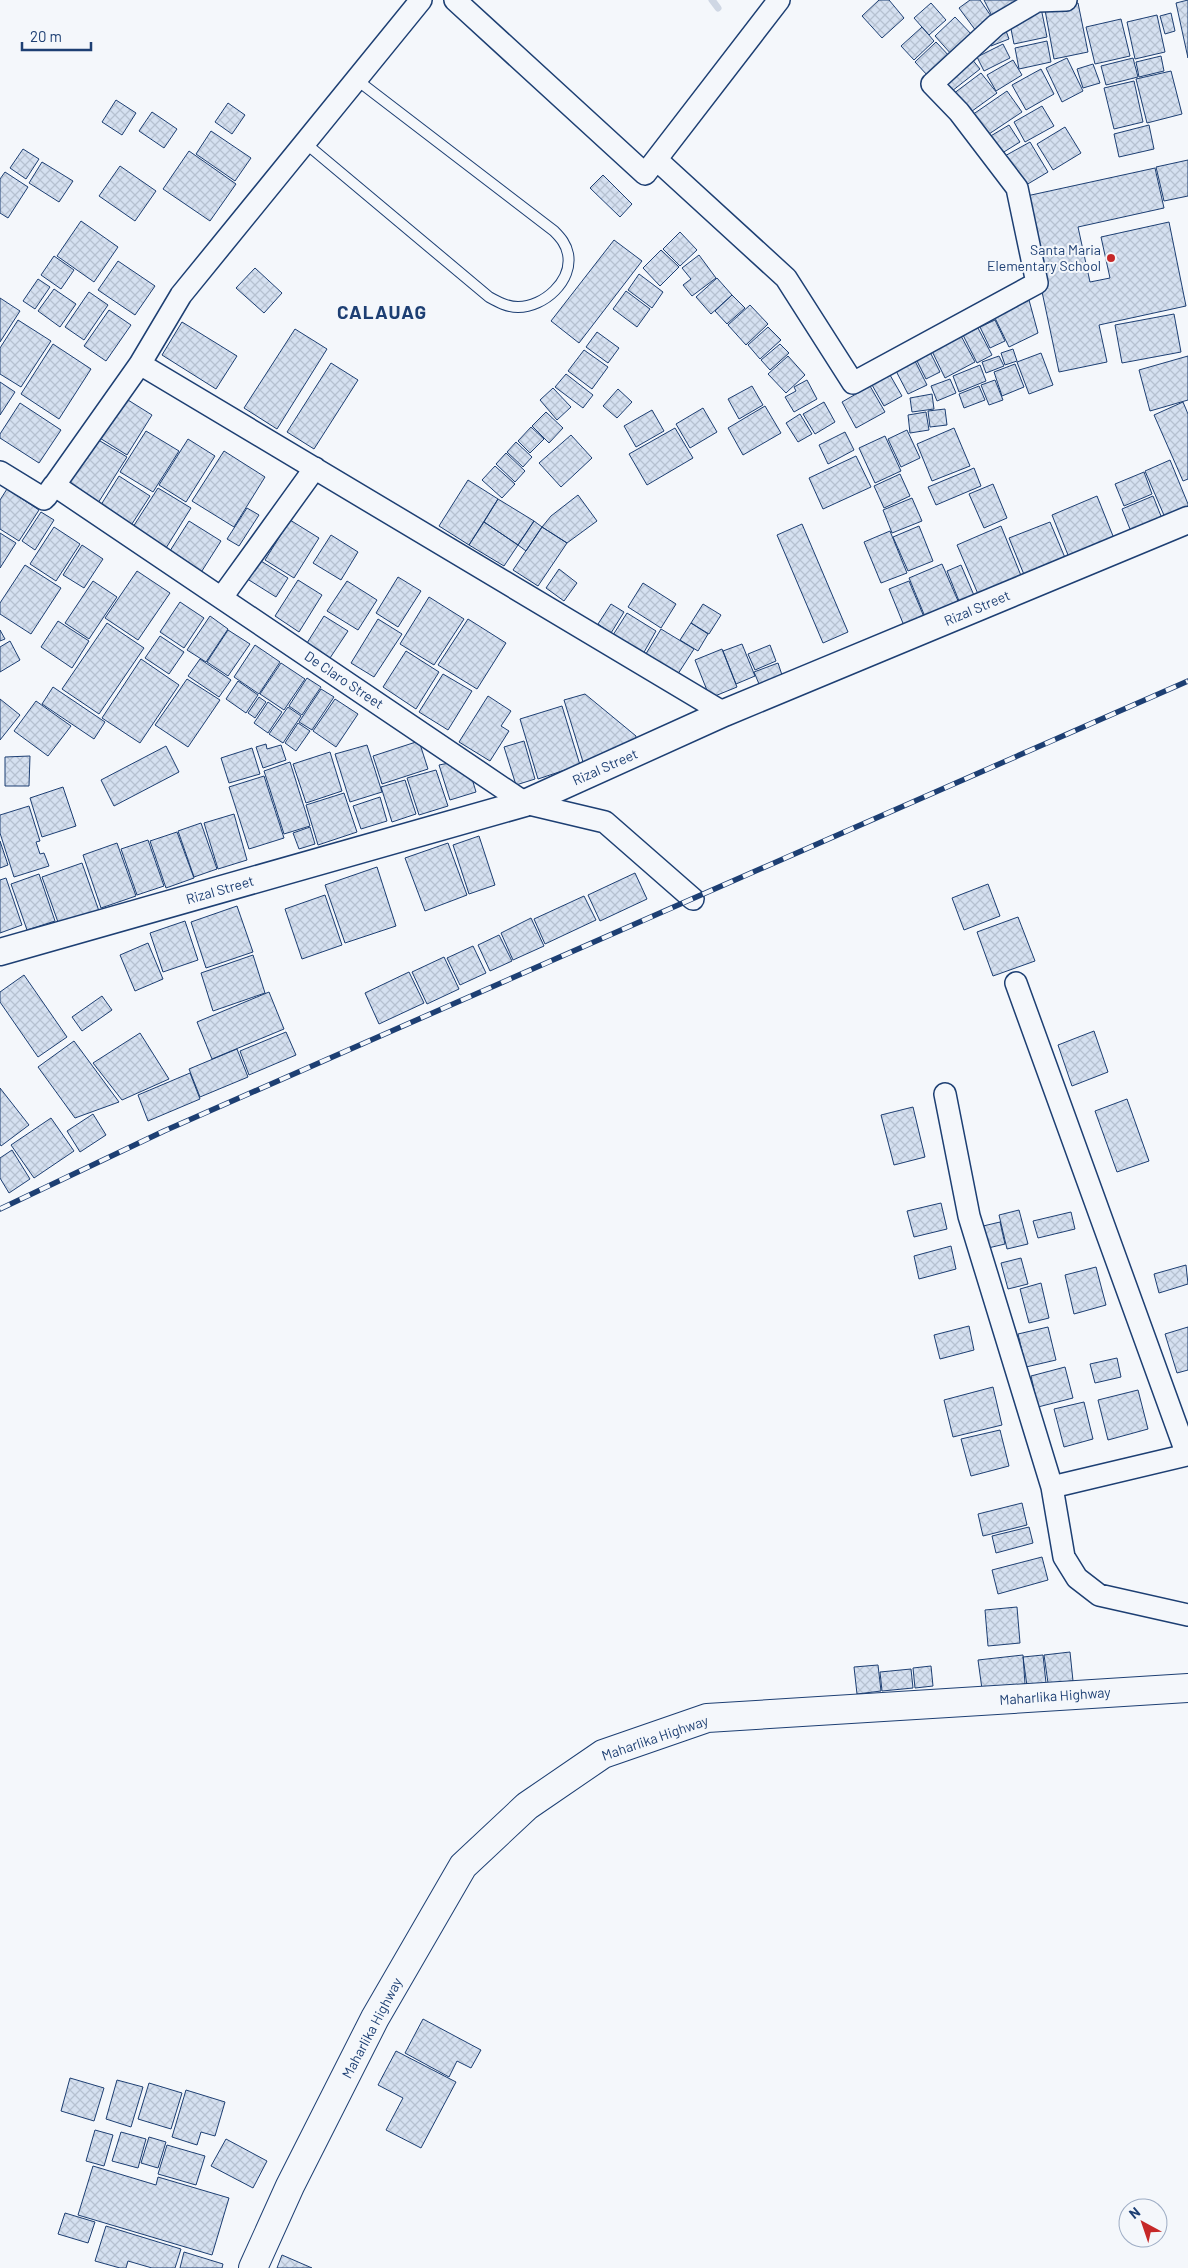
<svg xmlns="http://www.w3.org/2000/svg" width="1188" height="2268" font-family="Barlow,sans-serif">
<defs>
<pattern id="building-cross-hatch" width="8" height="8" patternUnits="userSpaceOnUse" patternTransform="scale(1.25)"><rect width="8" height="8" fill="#d5e0f0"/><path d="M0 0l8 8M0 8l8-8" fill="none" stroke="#b6c1d1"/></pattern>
</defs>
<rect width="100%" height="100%" fill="#f4f7fb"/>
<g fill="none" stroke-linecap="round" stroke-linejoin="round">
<path stroke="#cfd7e4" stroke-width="7" d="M712 0 718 8"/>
</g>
<path fill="url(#building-cross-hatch)" stroke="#1d3f73" d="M879 0H889L904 18 882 38 862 16Z
M970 0H980L993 19 976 31 959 8Z
M984 0H1020L992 16Z
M1188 0V58L1176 3Z
M931 3 946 20 929 35 914 18Z
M1078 3 1088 52 1054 59 1045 10Z
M1041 8 1047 37 1014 44 1010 24Z
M1171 13 1175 31 1165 34 1160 16Z
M1157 15 1165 52 1135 59 1127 22Z
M955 17 973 36 952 55 935 36Z
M1121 19 1130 56 1095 64 1086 27Z
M922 27 934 41 914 60 901 46Z
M1005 28 1009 39 991 46 987 34Z
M1047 41 1051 62 1019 69 1015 48Z
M936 42 951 58 929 77 915 62Z
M1003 44 1010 58 984 71 977 57Z
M1161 56 1164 71 1139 77 1136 62Z
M971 58 980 69 952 91 943 79Z
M1067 58 1083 91 1062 102 1046 68Z
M1133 58 1138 77 1106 85 1101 66Z
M1013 60 1022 75 996 91 987 75Z
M1093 64 1100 83 1083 88 1077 69Z
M1041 69 1054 94 1026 110 1012 85Z
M1171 71 1182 114 1147 123 1136 79Z
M981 73 997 93 968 114 953 94Z
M1134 81 1143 122 1114 129 1104 88Z
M1007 91 1022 112 986 136 972 115Z
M116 100 136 113 122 135 102 122Z
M228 103 245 115 232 134 215 122Z
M1042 106 1054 126 1025 142 1014 122Z
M152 112 177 129 164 148 139 131Z
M1009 125 1020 142 999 155 989 137Z
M1149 125 1154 149 1119 157 1114 134Z
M1065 127 1081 153 1053 170 1037 144Z
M211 131 251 158 235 181 196 154Z
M1030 142 1048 172 1021 188 1003 157Z
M23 149 39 159 26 179 10 168Z
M189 151 236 184 210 221 163 189Z
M1188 160V196L1164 201 1156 167Z
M42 162 73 181 59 202 29 183Z
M120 166 156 191 135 221 99 196Z
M1155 168 1164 208 1078 227 1090 282 1110 278 1101 237 1169 222 1186 306 1099 325 1107 362 1059 372 1022 197Z
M5 172 28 187 8 218 0 213V179Z
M603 175 632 204 620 217 590 188Z
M81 221 118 247 94 282 57 256Z
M680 232 697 250 680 266 663 249Z
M614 240 642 261 579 343 551 321Z
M661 250 679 267 660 286 643 268Z
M699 255 716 278 692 296 683 285 691 279 682 268Z
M54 256 74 270 61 289 41 275Z
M118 261 155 286 135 315 98 290Z
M255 268 282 293 264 313 236 288Z
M639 274 663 292 652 308 628 290Z
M717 278 732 295 711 314 696 297Z
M38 279 50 287 35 309 23 301Z
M54 289 76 304 60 327 38 311Z
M626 291 650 309 637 327 613 309Z
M89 292 108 305 84 340 65 327Z
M732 295 745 308 727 324 715 311Z
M0 298 20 311 0 342Z
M1029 300 1038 333 1009 347 995 318Z
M750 305 768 324 746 345 728 325Z
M109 310 131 325 106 361 84 346Z
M1174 314 1181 352 1122 363 1115 325Z
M18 320 51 341 21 387 0 374V348Z
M995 320 1005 341 990 348 980 327Z
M182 322 237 356 216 389 162 355Z
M768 327 781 340 760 359 748 345Z
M978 328 992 355 977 363 963 335Z
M295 329 327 349 277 429 244 408Z
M597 332 619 348 608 363 586 347Z
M960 334 975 362 945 378 931 349Z
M53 344 91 369 59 419 21 394Z
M780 344 789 353 770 370 761 360Z
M1013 349 1017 361 1005 365 1001 353Z
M584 350 608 367 592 389 568 371Z
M930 352 940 372 926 379 916 359Z
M1041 353 1053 385 1029 394 1017 362Z
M788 356 805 375 786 393 768 374Z
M999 356 1004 366 986 373 982 362Z
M1188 356V400L1150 411 1139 370Z
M914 359 927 385 908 394 895 369Z
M331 363 358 380 314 449 287 432Z
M1015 364 1024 387 1002 396 994 372Z
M980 365 986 381 959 392 953 376Z
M566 374 593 395 583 408 555 387Z
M890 375 902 396 884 406 872 385Z
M950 379 956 393 937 401 931 386Z
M807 380 817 399 794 412 785 397 796 391 794 387Z
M995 380 1003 400 989 405 981 385Z
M0 382 15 392 0 415Z
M752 386 763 405 739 419 728 399Z
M870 386 885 412 856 428 842 402Z
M979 386 985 400 964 408 959 394Z
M553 388 571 407 557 420 540 400Z
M618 389 632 402 617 418 603 406Z
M932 394 934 409 912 412 910 398Z
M120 395 152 415 127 455 95 435Z
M824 402 835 422 815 434 803 414Z
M1183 402 1188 414V479L1183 481 1154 415Z
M20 403 61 430 39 463 0 438V434Z
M765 406 781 433 743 455 728 428Z
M703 408 717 432 690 448 676 424Z
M945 409 947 425 930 427 928 411Z
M652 410 664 431 636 447 624 426Z
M546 412 563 428 549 443 532 426Z
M926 412 929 430 910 433 908 415Z
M800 414 812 434 798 442 786 423Z
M531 427 544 439 530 453 518 441Z
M675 428 693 458 647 485 629 454Z
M954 428 970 466 932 481 917 444Z
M907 430 920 458 901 467 888 439Z
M146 431 179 451 153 492 120 472Z
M845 432 854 450 828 464 819 445Z
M90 435 127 457 98 503 62 480Z
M571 435 592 458 561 487 539 463Z
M885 436 901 471 875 483 859 448Z
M188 439 215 456 186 502 159 485Z
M516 442 532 457 523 467 507 452Z
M224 451 265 477 234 527 192 501Z
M506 453 525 471 515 482 496 464Z
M856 456 871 487 823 509 809 478Z
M1170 460 1188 504V511L1166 520 1145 471Z
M495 466 515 484 502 498 482 480Z
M974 468 981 486 936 505 928 487Z
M1144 472 1152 494 1124 506 1115 484Z
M900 474 910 496 884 508 874 486Z
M119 476 150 496 130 527 99 508Z
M468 480 498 499 469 545 439 526Z
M993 484 1007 518 984 528 969 494Z
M158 488 191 508 166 548 133 527Z
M7 489 39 510 19 541 0 529V500Z
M578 495 597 521 567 543 542 527 551 516Z
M1097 496 1115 541 1070 560 1052 515Z
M1153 496 1163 521 1132 534 1122 509Z
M912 498 922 521 892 533 883 510Z
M498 499 534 521 518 545 484 522Z
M247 508 259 515 239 546 227 539Z
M41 512 54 520 35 550 22 541Z
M290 520 319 538 294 578 265 560Z
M189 521 221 541 200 574 168 554Z
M534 521 542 527 526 551 518 545Z
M484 522 518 545 504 566 469 545Z
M1050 522 1066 560 1025 577 1009 538Z
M802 524 848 632 823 643 777 535Z
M919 526 933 561 908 571 893 537Z
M1001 526 1024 583 981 601 957 545Z
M54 527 80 544 56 581 30 564Z
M542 527 567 543 538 586 513 570Z
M890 531 907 573 881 583 864 542Z
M0 533 16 543 0 568Z
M331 535 358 552 341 580 313 563Z
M82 545 103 559 84 588 63 575Z
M253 556 288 578 276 597 241 575Z
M942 564 962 610 928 624 909 578Z
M25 565 61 588 31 634 0 614V603Z
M961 565 976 600 961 606 947 571Z
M559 569 577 583 564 601 546 588Z
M137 571 170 593 138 640 105 618Z
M398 577 421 591 398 627 376 613Z
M298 580 322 595 299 632 275 616Z
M93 581 117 597 89 639 65 623Z
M347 581 377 600 358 630 327 611Z
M909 581 927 624 907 633 889 589Z
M643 583 676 604 661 628 628 607Z
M429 597 464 619 434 665 400 644Z
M180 602 204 618 184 648 160 632Z
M611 604 624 612 611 633 598 624Z
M703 604 721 615 709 634 691 623Z
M627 613 656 631 643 654 613 635Z
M210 616 228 629 206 662 187 650Z
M324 616 348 631 330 658 307 643Z
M378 619 402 634 374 677 351 663Z
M468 619 506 643 477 689 438 665Z
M58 621 89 641 72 668 41 647Z
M107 623 144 648 99 714 62 689Z
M691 623 708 634 698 651 680 640Z
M661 629 694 649 676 677 644 657Z
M0 630 5 639 0 641Z
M228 630 250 644 228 676 207 662Z
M160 636 184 652 169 674 145 658Z
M10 641 20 660 0 672V647Z
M742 644 755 676 736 684 723 651Z
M255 645 280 662 259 694 234 677Z
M770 645 776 661 755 670 748 654Z
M722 649 737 687 710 698 695 660Z
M406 651 439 672 416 709 383 687Z
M141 659 179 685 140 743 102 718Z
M200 659 231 680 219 697 188 676Z
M281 663 305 679 284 710 260 694Z
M778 663 782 675 759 684 754 672Z
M443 674 472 691 448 730 419 712Z
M307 678 321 687 302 715 289 706Z
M187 679 220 700 188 747 155 725Z
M238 681 258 695 246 713 226 699Z
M53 687 105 722 94 739 42 704Z
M321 689 334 697 312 730 299 722Z
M585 694 636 736 635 743 583 762 564 700Z
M488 696 511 711 501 726 509 731 490 761 459 742Z
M259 697 266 702 255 718 248 713Z
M0 699 20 715 0 740Z
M335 699 358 714 336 747 313 731Z
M36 701 71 726 48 756 14 731Z
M268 702 282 712 268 733 254 723Z
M562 706 580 765 538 779 520 719Z
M288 707 301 716 283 743 269 734Z
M298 723 310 731 296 751 285 743Z
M419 741 428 769 382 784 373 756Z
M524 741 535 779 516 785 504 747Z
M266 744 267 749 281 745 286 760 263 768 256 747Z
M367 745 382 792 350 802 335 754Z
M166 746 179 772 114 806 101 780Z
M252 748 260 774 229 783 221 758Z
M330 752 342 791 306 803 293 764Z
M30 756 29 786H5V757Z
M290 762 310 826 284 834 264 771Z
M449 763 471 775 476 792 450 800 439 765Z
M436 770 448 806 419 815 407 778Z
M264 776 284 838 249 849 229 787Z
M405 780 416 814 392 822 381 787Z
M63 787 76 826 42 837 30 798Z
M344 793 357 832 318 845 306 805Z
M380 797 387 821 361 829 353 806Z
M29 806 40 841 36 842 40 854 44 853 49 866 14 877 0 833V815Z
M234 814 247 860 218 869 204 823Z
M201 823 217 869 194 877 178 831Z
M310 827 315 844 299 849 293 833Z
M177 832 194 878 166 888 150 841Z
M479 836 495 885 469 894 453 845Z
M148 840 164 886 137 895 121 849Z
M0 841 8 865 0 868Z
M117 843 136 896 101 908 83 855Z
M448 843 467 895 425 911 405 858Z
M82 863 99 911 59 925 42 877Z
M377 867 396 926 345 943 325 885Z
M635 873 647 899 600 921 588 895Z
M39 874 55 921 27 930 11 884Z
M6 878 22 925 0 933V880Z
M988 884 1000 916 964 930 952 898Z
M325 895 342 945 302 959 285 909Z
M584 896 596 920 545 944 534 919Z
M237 906 253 952 206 968 191 922Z
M1018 917 1035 961 993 976 977 932Z
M531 918 544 946 513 960 501 933Z
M185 921 198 960 163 972 150 933Z
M499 935 512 961 490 971 478 945Z
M148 943 163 979 135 991 120 955Z
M473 946 486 973 460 985 447 958Z
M253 955 265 993 213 1011 201 973Z
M444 957 459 989 427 1004 412 972Z
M409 972 424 1003 379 1024 365 993Z
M24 975 67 1037 38 1057 0 1002V992Z
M269 992 284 1029 212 1059 197 1022Z
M102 996 112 1010 82 1031 72 1017Z
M1094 1031 1108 1072 1072 1086 1058 1045Z
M286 1032 296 1055 249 1075 240 1051Z
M140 1033 169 1079 122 1100 93 1063Z
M74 1041 119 1102 75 1118 38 1067Z
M237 1049 248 1077 200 1097 189 1069Z
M190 1073 200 1099 148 1121 138 1095Z
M0 1088 29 1125 1 1146 0 1144Z
M1127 1099 1149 1161 1117 1172 1095 1111Z
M913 1107 925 1157 894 1165 881 1115Z
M93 1114 106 1135 80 1152 67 1131Z
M51 1118 74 1151 34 1178 11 1145Z
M12 1150 30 1179 9 1193 0 1178V1158Z
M941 1203 947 1229 914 1237 907 1211Z
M1019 1210 1028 1244 1007 1249 999 1215Z
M1071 1212 1075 1229 1038 1238 1033 1221Z
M1000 1222 1005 1244 984 1249 979 1227Z
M951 1246 956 1269 919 1279 914 1256Z
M1021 1258 1028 1284 1008 1289 1001 1263Z
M1186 1265 1188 1284 1159 1293 1154 1274Z
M1096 1267 1106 1305 1074 1314 1065 1275Z
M1041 1283 1049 1318 1029 1323 1020 1289Z
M969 1326 974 1350 940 1359 934 1335Z
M1048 1327 1056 1360 1026 1367 1018 1334Z
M1188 1327V1370L1177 1373 1165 1334Z
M1117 1358 1121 1377 1095 1383 1090 1364Z
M1065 1367 1073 1398 1038 1407 1031 1376Z
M993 1387 1002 1425 953 1437 944 1400Z
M1138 1390 1148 1429 1108 1440 1098 1400Z
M1084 1402 1093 1439 1064 1447 1054 1409Z
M1000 1430 1009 1466 971 1476 961 1439Z
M1022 1503 1027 1525 983 1536 978 1514Z
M1029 1527 1033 1543 996 1553 992 1536Z
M1042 1557 1048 1580 998 1594 992 1570Z
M1017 1607 1020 1643 988 1646 985 1610Z
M1070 1652 1073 1681 1048 1683 1044 1655Z
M1023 1655 1025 1684 982 1689 978 1660Z
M1043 1655 1046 1683 1027 1686 1023 1657Z
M878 1665 881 1691 857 1694 854 1667Z
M931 1666 933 1686 915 1688 913 1668Z
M911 1669 913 1688 882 1691 880 1672Z
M423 2019 481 2050 471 2068 457 2061 449 2077 405 2053Z
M396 2051 456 2082 421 2148 386 2130 403 2098 378 2085Z
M70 2078 104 2088 94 2121 61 2111Z
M117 2080 143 2087 131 2127 106 2119Z
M149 2083 182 2093 171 2129 138 2119Z
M186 2090 225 2102 215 2136 201 2132 197 2145 172 2137Z
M95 2130 113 2135 104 2166 86 2161Z
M121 2132 146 2139 138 2168 112 2161Z
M149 2137 166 2142 158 2168 141 2163Z
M226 2139 267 2161 253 2188 211 2166Z
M167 2145 205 2156 196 2185 158 2174Z
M93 2166 156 2185 158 2177 229 2198 212 2255 78 2215Z
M65 2213 95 2222 88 2243 58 2234Z
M106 2226 181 2249 175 2268H152L128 2261 126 2268H120L95 2261Z
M184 2252 223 2264 222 2268H180Z
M282 2255 312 2268H277Z"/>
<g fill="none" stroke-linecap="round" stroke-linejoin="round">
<defs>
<path id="service" d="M304 142 489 297C498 302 507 307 518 307 544 307 573 281 568 254 566 244 561 238 554 231L357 80"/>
<path id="minor" d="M455 0 645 174 779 0
M657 160 786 278 853 383 1037 283 1017 188 959 112 932 84 996 25 1037 1 1066 0
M140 364 724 713
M0 472 44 499 54 485 525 803 605 822 693 899
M46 497 140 364 181 295 421 0
M222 597 315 468
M1016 983 1187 1455 1052 1487
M945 1094 969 1216 1052 1487 1064 1557 1077 1578 1099 1595 1188 1615"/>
<path id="tertiary" d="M0 952 525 803 724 713 1188 520"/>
<path id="trunk" d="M253 2268 290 2186 375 2018 463 1866 527 1806 603 1754 707 1718 1188 1688"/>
</defs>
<use href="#service" stroke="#1d3f73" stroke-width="12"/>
<use href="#minor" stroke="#1d3f73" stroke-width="24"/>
<use href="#tertiary" stroke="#1d3f73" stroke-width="29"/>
<use href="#trunk" stroke="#1d3f73" stroke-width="30"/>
<use href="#service" stroke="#f4f7fb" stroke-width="10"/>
<use href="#minor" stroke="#f4f7fb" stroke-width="21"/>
<use href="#tertiary" stroke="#f4f7fb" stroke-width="26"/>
<use href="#trunk" stroke="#f4f7fb" stroke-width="28"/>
<defs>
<path id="rail" d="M0 1209 164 1131 1188 681"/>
</defs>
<use href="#rail" stroke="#1d3f73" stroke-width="5.5"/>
<use href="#rail" stroke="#f4f7fb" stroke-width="4" stroke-dasharray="11" stroke-linecap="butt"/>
</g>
<circle fill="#c62828" stroke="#f4f7fb" stroke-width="2" cx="1111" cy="258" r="5"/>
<g text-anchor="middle" stroke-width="4" stroke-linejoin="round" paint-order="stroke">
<g font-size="14" fill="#1d3f73" stroke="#f4f7fb" text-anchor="end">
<text x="1101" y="255">Santa Maria<tspan x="1101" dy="16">Elementary School</tspan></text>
</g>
<g font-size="14" fill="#1d3f73" stroke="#f4f7fb">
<text transform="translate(977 608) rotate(-23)" y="5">Rizal Street</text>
<text transform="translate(344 680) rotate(34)" y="5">De Claro Street</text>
<text transform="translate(605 767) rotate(-24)" y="5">Rizal Street</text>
<text transform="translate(220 890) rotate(-16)" y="5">Rizal Street</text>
<text transform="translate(1055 1696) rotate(-4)" y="5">Maharlika Highway</text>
<text transform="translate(655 1738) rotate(-19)" y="5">Maharlika Highway</text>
<text transform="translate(372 2028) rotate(-62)" y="5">Maharlika Highway</text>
</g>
<g font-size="19" font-weight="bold" letter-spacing="1" fill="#1d3f73" stroke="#f4f7fb">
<text x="382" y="319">CALAUAG</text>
</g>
</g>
<g transform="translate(1143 2223) rotate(320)"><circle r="24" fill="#f4f7fb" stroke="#9eadc5"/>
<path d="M0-4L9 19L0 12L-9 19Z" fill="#c62828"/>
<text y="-8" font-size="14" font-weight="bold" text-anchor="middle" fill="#1d3f73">N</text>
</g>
<path d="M22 42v8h69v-8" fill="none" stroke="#1d3f73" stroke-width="2.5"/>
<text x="30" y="42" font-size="15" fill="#1d3f73" stroke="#f4f7fb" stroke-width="4" paint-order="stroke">20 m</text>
</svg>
